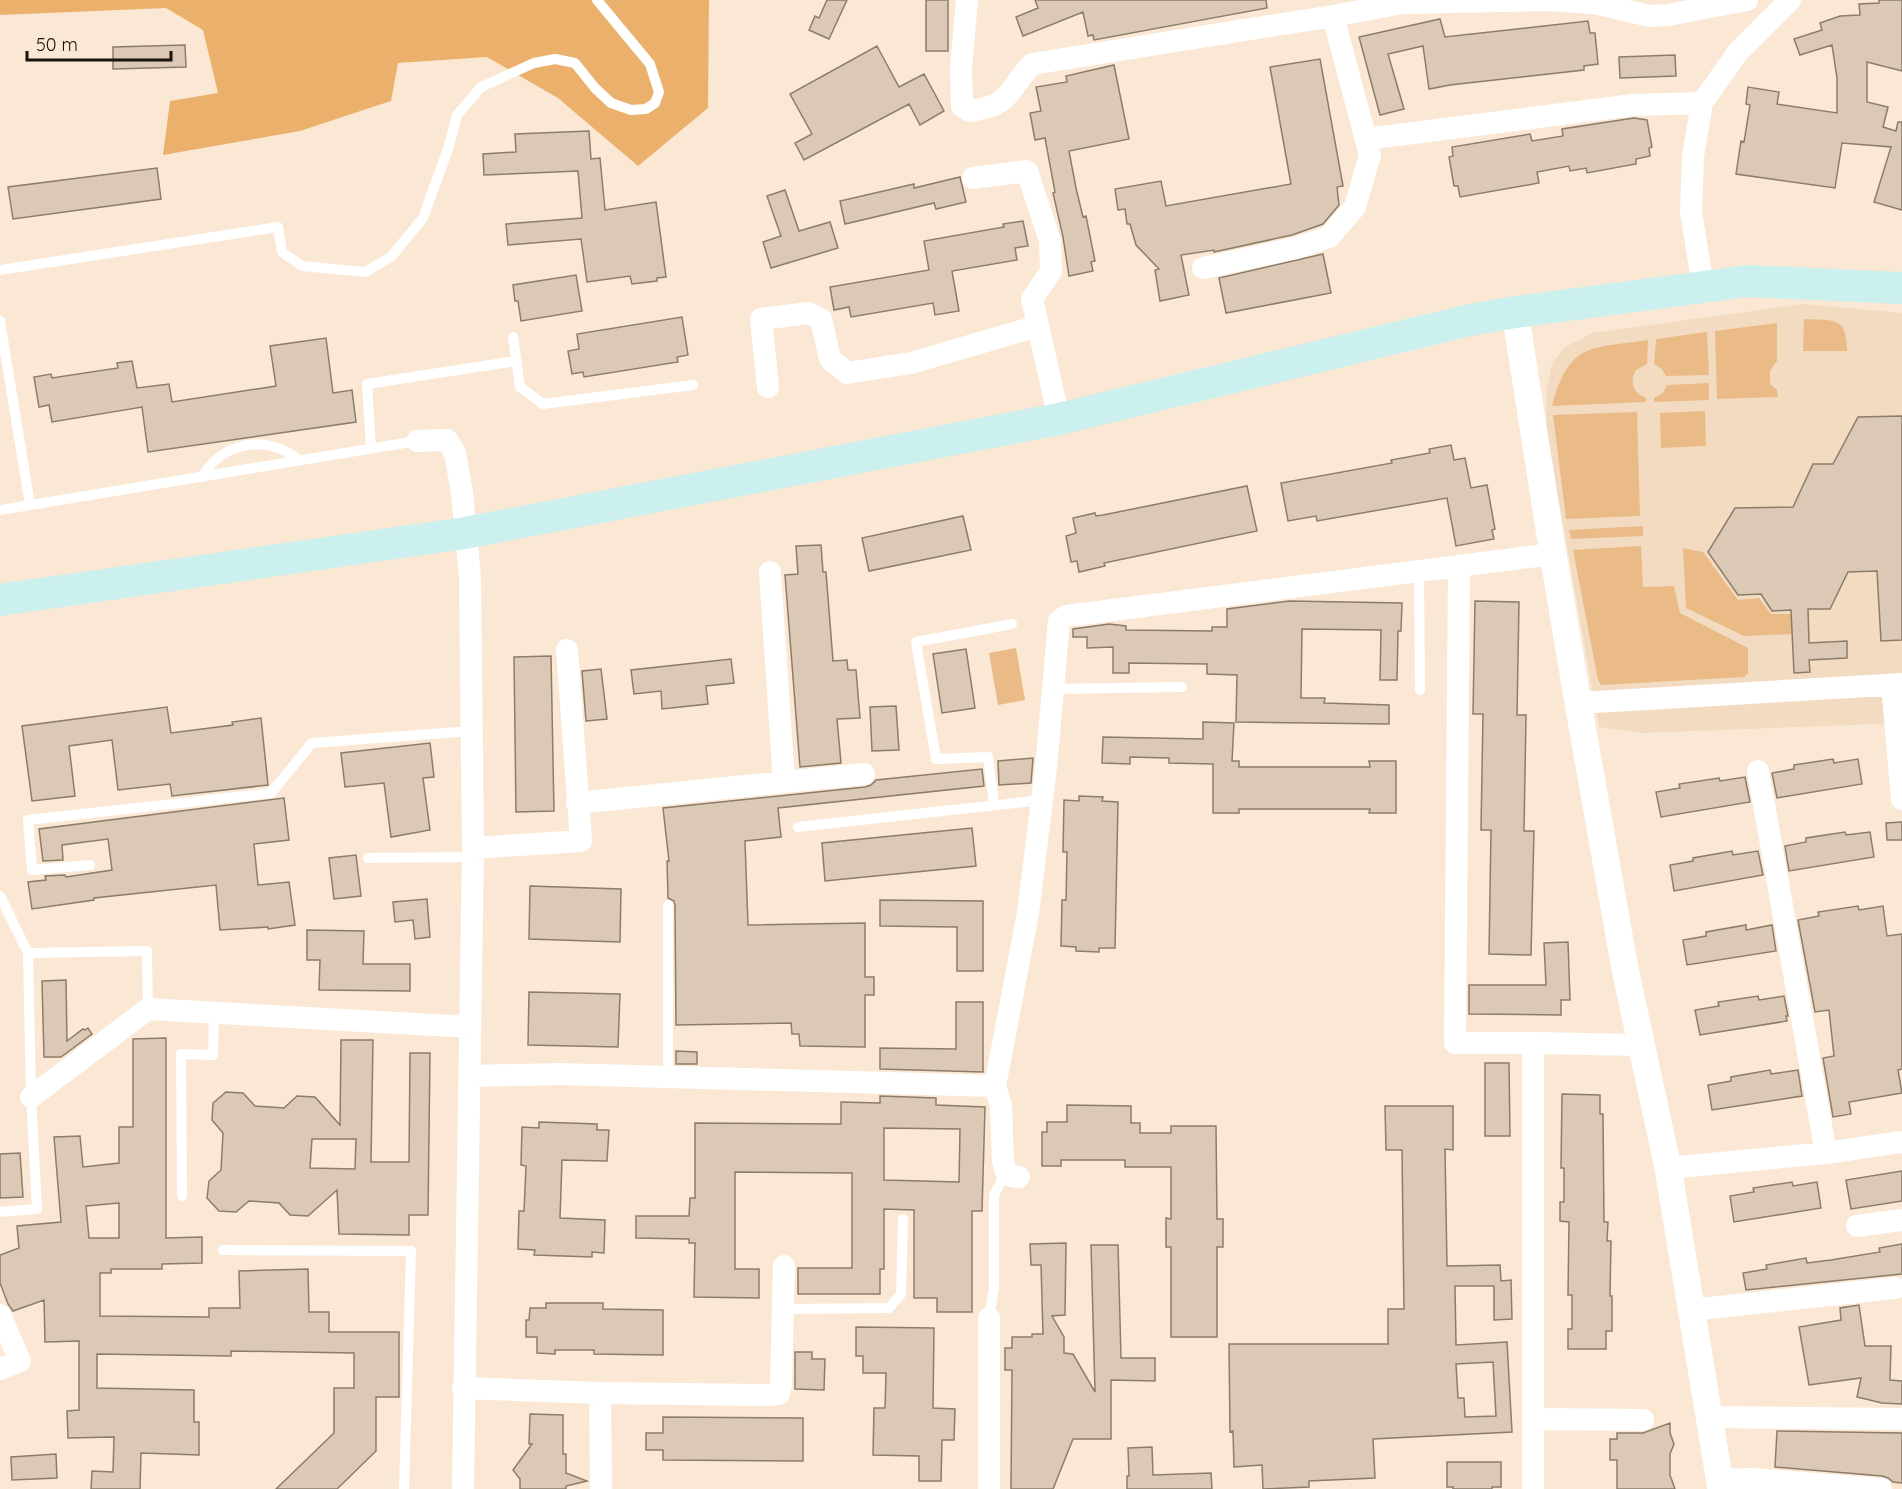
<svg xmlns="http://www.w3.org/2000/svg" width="1902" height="1489" font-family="Quicksand,sans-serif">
<rect width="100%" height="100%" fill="#fae8d4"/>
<path fill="#f3dbc2" d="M1803 304 1902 313V723L1642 733 1599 727 1546 428 1547 389 1552 363 1564 348 1592 333Z"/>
<path fill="#eabb86" d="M1804 319C1833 321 1847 315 1847 351H1803Z
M1777 323V361L1770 371V384L1777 390 1778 397 1717 399 1715 331Z
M1707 332 1709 375 1666 376 1661 368 1654 364 1656 339Z
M1648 340 1647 364 1636 370C1629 382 1633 393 1646 398V402L1552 406C1570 341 1590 349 1648 340Z
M1709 383V400L1654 402V398L1663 393 1667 385Z
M1705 411 1706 446 1661 448 1660 413Z
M1637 412 1640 516 1566 519 1553 415Z
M1643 526V536L1571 539 1569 530Z
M1641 546 1643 587 1674 586 1680 613 1748 648V673L1744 677 1601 685 1598 680 1573 550Z
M1683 548 1703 552 1738 600 1759 598 1771 614H1795L1796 634 1744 636 1686 608Z
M1016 648 1025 700 998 705 989 653Z"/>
<path fill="#ebb06b" d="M0 0H709L708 108 638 166 558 98 487 57 398 63 391 101 300 131 163 155 170 101 218 93 203 30 166 8 0 15Z"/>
<path fill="#dbc9b6" stroke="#8c7c6a" stroke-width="1.5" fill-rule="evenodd" d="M827 0H847L829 39 809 30 815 16 819 18Z
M926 0H948V51H926Z
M1035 0H1266L1267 8 1094 40 1093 35 1088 36 1083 12 1023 36 1016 17 1038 8Z
M1879 0H1902V71L1867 62V102L1888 107 1883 127 1896 131 1898 122H1902V210L1874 202 1891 147 1842 143 1835 188 1736 174 1741 141 1744 142 1750 105 1746 104 1748 87 1779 92 1777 104 1837 113V78L1832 45 1800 55 1794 39 1822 30 1820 23 1840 16 1860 15 1859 4 1879 3Z
M1440 19 1445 37 1588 21 1590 33H1595L1598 64 1584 66V70L1450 85 1429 89 1423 46 1388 54 1404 109 1380 115 1359 37Z
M185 45 186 67 113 69V47Z
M877 46 899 87 924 74 944 111 920 125 909 104 804 160 795 143 812 134 790 94Z
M1675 55 1676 76 1620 78 1619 57Z
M1320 59 1343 186 1337 187 1339 205 1323 224 1292 235 1214 252V250L1181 255 1189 295 1160 301 1155 270 1159 269 1136 245 1130 224H1127L1125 209 1118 210 1115 189 1161 181 1166 206 1291 184 1270 67Z
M1114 65 1129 139 1069 151 1076 188 1083 217 1086 216 1095 261 1091 262 1093 271 1069 276 1063 237 1053 193 1055 192 1045 138 1035 140 1030 113 1041 111 1036 87 1067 82 1066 76Z
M1634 118 1647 120 1652 147 1649 148 1650 156 1636 159V164L1587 173 1586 168 1570 171 1569 166 1537 172 1539 183 1460 197 1458 186H1454L1449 157 1453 156 1452 147 1530 134 1532 141 1563 136 1562 129Z
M589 131 591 159 600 158 605 210 656 202 666 277 657 278V281L632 284 630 276 587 282 581 239 508 245 506 224 582 218 578 171 484 175 483 154 516 152 515 134Z
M157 168 161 199 13 219 8 187Z
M960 177 966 202 936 209 934 203 845 224 840 201 914 184V188Z
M785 190 799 231 830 222 838 248 771 268 763 242 781 236 767 196Z
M1023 221 1028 246 1015 248 1017 260 952 271 959 311 935 315 933 303 851 317 849 307 834 310 830 287 929 270 924 241 1004 227 1003 224Z
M1323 254 1331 293 1226 313 1219 278Z
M576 275 582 311 521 321 518 301H515L513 285Z
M682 317 688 355 677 357 678 362 584 377 583 372 572 374 568 351 579 349 577 334Z
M326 338 333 393 352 390 356 422 148 452 142 407 52 422 49 405 39 407 34 377 51 374 52 378 118 368 117 363 132 361 137 388 169 384 172 402 276 386 270 346Z
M1902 416V640L1881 641 1877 571 1848 572 1830 609H1808L1809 643 1847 641V658L1809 660 1810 672 1794 673 1791 610 1772 611 1761 594 1738 595 1708 552 1735 508 1793 507 1813 464H1833L1858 417Z
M1451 445 1454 460 1465 458 1471 488 1487 485 1495 529 1492 530 1494 539 1456 546 1447 498 1317 521 1316 516 1288 521 1281 483 1392 463 1391 460 1430 453 1429 449Z
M1247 486 1257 531 1104 563 1105 566 1079 572 1077 561 1071 562 1066 536 1076 533 1073 518 1095 513 1096 516 1103 515Z
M963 516 971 550 869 571 862 538Z
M821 545 823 572H826L833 661 847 660 848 670H856L860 718 837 719 841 763 800 767 785 575 798 574 796 546Z
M1289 601 1402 603 1401 631H1398L1397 680H1380L1381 630 1302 629 1301 698H1325L1324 703 1389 705V724L1236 722 1237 675 1207 674V664L1129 663V673H1113V647L1087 648V637H1073V629L1109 624 1126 626V630L1212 631V627H1227V609Z
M1475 601 1519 602 1517 715H1526L1524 831H1534L1531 955 1489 954 1491 830H1481L1483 714H1473Z
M966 649 975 708 942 713 933 654Z
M551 656 554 811 516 812 514 657Z
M731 659 734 683 706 686 708 704 662 709 661 691 634 694 631 670Z
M601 669 607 719 586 721 582 671Z
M896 706 899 750 872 751 870 707Z
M167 707 171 733 233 725 232 722 261 718 268 785 172 796 170 784 118 790 112 740 69 746 75 796 32 801 22 726Z
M1203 722 1234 723 1232 761H1239V767H1370L1369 761H1396V813H1369L1370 809H1239V813H1213V764L1169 763V758L1130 757V764L1102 763 1103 737 1203 739Z
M430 743 434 777 423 778 430 830 391 837 384 783 345 787 341 753Z
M1033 758 1031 783 999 785 998 761Z
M1833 759 1834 763 1858 759 1862 784 1777 798 1772 773 1794 769V765Z
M982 769 984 786 778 808 781 837 745 841 748 925 865 923V977H874V995H865V1047L800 1046 799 1034H792L791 1023 676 1025 675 905 674 901 668 898 667 861H669L663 808 865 787 871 785 876 780Z
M1745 777 1750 802 1661 817 1656 792 1680 788 1679 784 1719 778 1720 781Z
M1079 796 1103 797 1102 801 1118 802 1115 948H1099V952L1076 951V947L1061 946 1062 900H1066L1067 852H1063L1064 800 1079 801Z
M284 798 289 840 254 844 258 885 289 882 295 925 268 929V927L220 930 216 885 94 898V900L32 909 28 882 46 880 45 876 65 875 66 877 112 870 108 839 62 845 63 860 43 861 39 829Z
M1902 822V840H1887L1886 823Z
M972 828 976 866 825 881 822 843Z
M1845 832 1846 835 1870 832 1874 857 1789 871 1785 846 1806 842V838Z
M1732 851 1733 855 1758 851 1763 875 1674 891 1670 865 1693 861V858Z
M356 855 361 896 334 899 329 858Z
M530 886 621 889 620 942 529 939Z
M427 899 430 937 415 939 413 920 395 922 393 902Z
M880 900 983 901V971H957V927L880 926Z
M1858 906 1859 910 1883 906 1887 936 1902 934V1069L1898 1070 1902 1093 1849 1102 1851 1114 1833 1117 1823 1058 1834 1056 1829 1010 1815 1012 1798 920 1819 916 1818 912Z
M1746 925V930L1772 925 1776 951 1687 965 1683 940 1706 936V932Z
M307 930 364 931 363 964H410V991L319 990 320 960H307Z
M1568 942 1570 1000H1561V1015L1469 1014V985H1546L1544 943Z
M66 980 67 1041 83 1029 85 1030 88 1028 92 1034 61 1057H44L42 981Z
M529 992 620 994 618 1047 528 1045Z
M1758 996 1759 1000 1784 996 1788 1016H1786L1787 1021 1700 1035 1695 1010 1719 1006 1718 1002Z
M956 1002H983V1072L880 1069V1048L956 1049Z
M166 1038V1238L202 1237V1263L162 1264V1269H111V1273H100V1316L209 1317V1308H240L239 1271 308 1269 309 1312H329V1332H399V1397H376V1451L337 1489H276L334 1433V1388H354V1353L231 1351V1356L97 1354V1388L194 1390V1422H199V1455L141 1453 140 1489H91L92 1471 113 1472 114 1437 68 1438 67 1411 79 1410V1341L45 1342 44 1300 13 1311 8 1304 0 1283V1255L19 1248 17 1226 61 1222 54 1137 80 1136 83 1167 119 1163V1127H133V1039ZM119 1203V1238H89L86 1206Z
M341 1040H373L371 1162H409L410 1053H430L428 1215H409V1235L339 1234 337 1190 308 1216 290 1215 279 1203 249 1201 236 1212 219 1211 207 1198 209 1181 221 1170 223 1133 212 1120 213 1103 226 1092 243 1093 255 1106 284 1108 297 1096 315 1097 340 1125ZM312 1139H356L355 1169 310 1168Z
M676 1051 697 1052V1064H676Z
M1485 1063H1509L1510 1136H1485Z
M1770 1070 1771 1074 1798 1070 1802 1096 1712 1110 1708 1085 1731 1081V1077Z
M1562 1094 1600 1095V1114H1603L1604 1222H1608L1607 1241H1611L1610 1296H1612V1331H1606V1349H1568V1329H1572V1295H1568L1569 1222 1560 1221V1202H1564V1168H1561Z
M880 1096 936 1098V1105L985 1107 982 1211H972V1312H937V1298H914V1210L884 1209V1269H880V1294H798V1268H852V1173L735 1172V1269H759V1298L694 1297 695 1243H689V1239L636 1238V1216H689L690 1198H695V1123L841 1124V1102L880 1103ZM884 1128 960 1129 959 1182 884 1180Z
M1067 1105 1131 1106V1123H1140V1133H1171V1126H1216L1217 1219H1223V1247H1217V1337H1171V1247H1166V1218L1171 1219V1167H1125V1160H1061V1166H1042V1132H1047V1122H1067Z
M1385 1106H1453V1150L1445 1149 1447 1266 1500 1265 1501 1281 1511 1280 1512 1319 1494 1320V1286H1455L1456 1345 1507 1342 1512 1432 1373 1439 1375 1478 1309 1481V1487L1263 1489 1262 1465 1234 1467 1233 1431 1230 1432 1229 1344H1388V1309H1404L1402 1150H1386ZM1493 1362 1496 1416 1465 1417 1464 1398H1458L1456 1364Z
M539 1122 597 1124V1130H609L607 1161 562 1160 560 1218 605 1220 604 1253 592 1252V1257L534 1255 535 1250 518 1249 519 1211H524L526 1166 521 1165 522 1127 539 1128Z
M20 1153 23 1197 0 1198V1154Z
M1902 1171V1201L1851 1209 1846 1180Z
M1792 1182 1793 1186 1817 1182 1821 1208 1734 1222 1730 1196 1754 1192 1753 1188Z
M1066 1243 1065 1315 1052 1316 1064 1337V1353L1073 1354 1095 1392 1091 1245H1118L1121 1358H1155V1381L1111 1380V1439H1073L1053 1489H1011L1012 1370H1005V1348H1012V1337H1032V1334H1043L1041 1265H1031L1030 1244Z
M1902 1244V1274L1746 1290 1743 1273 1767 1269 1766 1265 1806 1258 1807 1263 1831 1260 1880 1252 1879 1248Z
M546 1303H603V1309L663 1310V1355L594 1354V1350H555V1354L537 1353V1337H526V1320H529L530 1308H546Z
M1859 1305 1865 1346H1891L1890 1380 1902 1381V1404L1882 1403 1857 1397 1861 1378 1809 1385 1799 1327 1841 1320 1840 1308Z
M856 1327 934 1328 933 1408 955 1409 954 1440H942L941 1481H919V1456L873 1455 874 1408H885L886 1373H863V1356H856Z
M795 1352H812V1359H825L824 1390 795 1389Z
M530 1414 563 1415V1454H566V1473L587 1481 566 1486V1489H520V1479L513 1470 532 1444H529Z
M663 1417 803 1418V1461L663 1460V1450H646V1433H663Z
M1670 1423V1433L1674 1444 1670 1454V1475L1675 1489H1617V1460H1610V1439H1617V1433H1643Z
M1777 1431 1902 1433V1483L1893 1482 1888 1478 1882 1476 1775 1467Z
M1152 1447 1153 1475 1211 1473 1212 1489H1127V1476H1129L1128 1448Z
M56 1454 57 1478 12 1480 11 1457Z
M1447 1462H1501V1487H1492V1489H1453V1487H1447Z"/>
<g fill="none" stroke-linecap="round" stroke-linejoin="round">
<path stroke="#fff" stroke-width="10" d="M0 270 278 227 282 252 302 266 365 272 391 257 423 218 448 149 457 115 481 87 534 63 555 59 575 63 595 88 611 103 631 110 646 109 655 103 659 92 650 64 597 0
M0 321 30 505
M513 337 520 387 543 404 693 385
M371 448 367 384 516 361
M202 477C223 441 267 434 299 460
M0 510 417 441
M1419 572 1420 690
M1053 689 1182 687
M994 805 988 757 936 759 916 642 1012 624
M798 827 1042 800
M368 858 472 857
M90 865 32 870 28 820 271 793 312 743 471 731
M0 896 28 953 31 1097 37 1209 0 1212
M668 905V1076
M28 953 147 951 148 1009
M182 1196 181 1054 213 1055 214 1012
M223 1250 411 1251 404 1489
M783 1309 889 1308 901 1294 903 1219
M989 1318 994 1288V1195L1006 1172"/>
<path stroke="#fff" stroke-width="22" d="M967 0 961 68 962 106 970 111C1012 105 1007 91 1032 64L1333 16 1403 3 1546 0 1594 3 1650 16 1668 15 1747 0
M1366 139 1633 105 1702 103
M973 178 1027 171 1050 241 1051 271 1032 299 1059 419
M1203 268 1296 248 1329 237 1355 207 1370 155 1333 16
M1703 286 1691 212 1693 156 1702 103 1738 52 1790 0
M768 387 761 319 808 313 821 319 830 359 847 373 911 363 1038 326
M417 441 447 440 455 453 462 493 470 577 473 848 463 1489
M1459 567 1455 1043H1533V1489
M770 572 784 782
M1892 685 1902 799
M1578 703 1902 684
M1758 771 1826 1153
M577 803 864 774
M473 848 581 841 567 650
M1533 1043 1642 1045
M470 1076 560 1074 995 1086 1028 913 1046 768 1059 621 1066 616 1553 554
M995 1086 1001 1106 1003 1161 1006 1172 1011 1176 1019 1177
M31 1097 148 1009 470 1027
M1668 1168 1826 1153 1902 1142
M1857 1226 1902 1220
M1691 1310 1895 1288
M0 1315 20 1361 0 1369
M463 1388 600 1393 768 1395 779 1394 781 1384 784 1266
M600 1393 601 1489
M1709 1417 1902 1419
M1534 1419 1643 1420
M1720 1480 1752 1479 1881 1489
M989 1489V1318"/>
<path stroke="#fff" stroke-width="27" d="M1515 312 1553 554 1578 703 1625 969 1668 1168 1721 1489"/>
<path stroke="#ccf0ed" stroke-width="32" d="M0 600 465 533 1059 419 1470 320 1515 312 1748 281 1902 288"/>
</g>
<path d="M27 51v9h144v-9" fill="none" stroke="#19130c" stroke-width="3"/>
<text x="36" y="51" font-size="18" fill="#19130c" stroke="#fae8d4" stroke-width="4.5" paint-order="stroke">50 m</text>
</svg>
